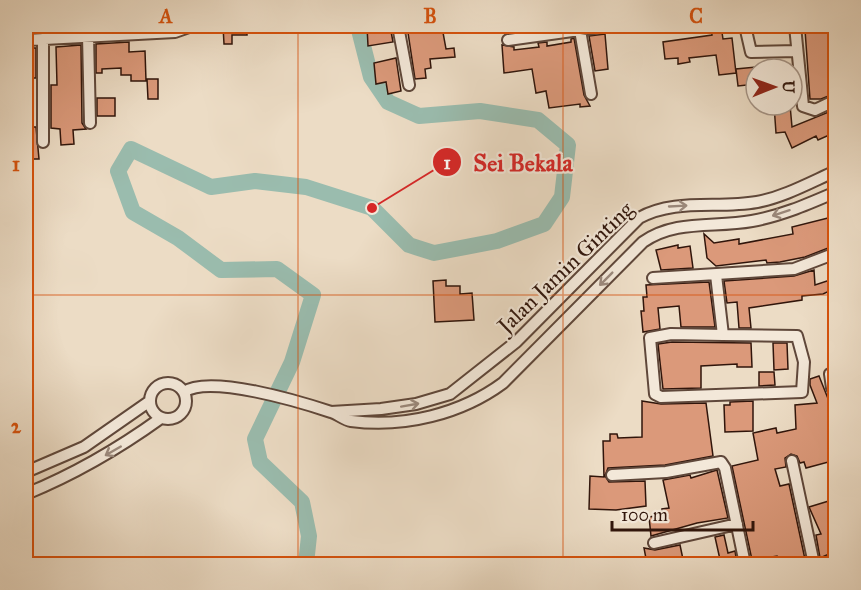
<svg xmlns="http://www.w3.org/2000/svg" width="861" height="590" font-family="'IM FELL Great Primer',serif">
<rect width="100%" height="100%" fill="#ecdcc5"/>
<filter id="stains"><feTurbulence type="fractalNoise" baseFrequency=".00333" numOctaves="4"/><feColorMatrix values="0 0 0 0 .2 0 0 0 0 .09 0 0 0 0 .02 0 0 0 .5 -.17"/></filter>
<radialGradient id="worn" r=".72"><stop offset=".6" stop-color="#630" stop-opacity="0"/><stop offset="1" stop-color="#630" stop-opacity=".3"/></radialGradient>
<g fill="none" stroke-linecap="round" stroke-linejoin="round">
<path stroke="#9abcae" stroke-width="16" d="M306 564 309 536 302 502 260 462 255 439 292 362 313 295 277 269 221 270 178 238 133 212 118 171 131 149 211 187 255 181 306 187 372 208 409 245 434 253 497 241 544 224 562 197 568 145 538 120 480 111 419 116 388 102 371 77 358 26"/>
</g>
<path fill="#db997a" stroke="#30150b" stroke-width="1.5" d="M223 26H247V35H232V44H224Z
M367 26H390L393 42 368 46Z
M407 26 442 27 446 49 454 48 455 57 430 59 431 68 425 69 426 78 415 79Z
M711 26H721L723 39 732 38 736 73 719 75 716 55 689 58 690 62 678 64V58L665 59 663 42 712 35Z
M822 26H836V93L821 99H810L805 30 822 29Z
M605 34 608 69 595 71 589 36Z
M574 38 584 95 590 106 580 107V104L549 108 546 91 536 93 532 69 504 73 502 45 514 47V50L539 47 538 43 547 42V46L571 42V39Z
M129 42V52L145 51 146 81H131V75H121V68L102 69V73H96V44Z
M81 45 82 123 86 129 73 130 74 144 61 145 60 129 51 128V85H57L56 47Z
M28 48H36V78H27Z
M396 58 401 91 388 94 386 82 376 84 374 63Z
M756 67V84L738 86 736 69Z
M147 79H158V99H148Z
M97 98H115V116H97Z
M774 105H790L792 127 836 109V132L818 140 816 136 792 148 785 132 776 133Z
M26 127H36L39 159H28Z
M836 216V245L805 257 780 262 767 263 766 260 716 266 707 258 704 234 714 243 739 239V244L793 234 792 227Z
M678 245V248L690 246 693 268 661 270 656 250Z
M814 270 815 285 836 278V288L823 294 802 296V300L749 308 751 328H739L737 302 727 303 724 281 794 276Z
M446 280V286H460V294L472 293 474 320 435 322 433 281Z
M709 282 715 327H681L679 306 658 308 660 329 643 332 641 311H644L643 297H647L646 285Z
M672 342 751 343 752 367H737V364L701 366V388L663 389 658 344Z
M773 343H787L788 369 774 370Z
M759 372H774L775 385 759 386Z
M819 376 831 406 836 404V460L806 468 804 462 800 463 797 456 791 454 785 458 786 467 775 469 780 486 789 484 806 564H778L777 556 752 560 732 466 758 460 753 433 776 428 777 433 796 429 795 405 817 403 810 385V379Z
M642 401 661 404 706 403 713 456 665 465 608 468 605 476 609 482 645 481 646 506 616 510 589 509 590 476 604 477 603 441H610V434H617L618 438 642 437Z
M753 401V431L725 432 724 405H730V402Z
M717 470 728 518 697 523 651 536 649 517 663 515 662 509 669 508 663 480 690 475 691 478Z
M832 500 836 519V551L820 558 816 535 821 534 809 507Z
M724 535 728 553 735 551 737 564H721L715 537Z
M680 545 684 564H647L644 548 655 550Z"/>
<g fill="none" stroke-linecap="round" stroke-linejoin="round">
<defs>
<path id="street" d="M398 26 409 85
M748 26H745L751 52 797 51
M795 26 803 106 815 110 836 100
M580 30 591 94
M88 36 90 123
M26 40 175 32 192 26
M508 40 608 26
M43 142V39
M716 275 723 335 797 336 804 362 802 392 661 397 655 394 650 338 671 334 723 335
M653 278 794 269 836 253
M836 371 830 374 832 388 836 393
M150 401a18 18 0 1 1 36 0a18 18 0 1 1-36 0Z
M184 392C209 374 301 402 331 412 338 414 344 420 351 421 404 428 461 414 503 383L643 242C676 219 714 228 752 221 781 216 808 204 836 192
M331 412 381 409 416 404 450 394 516 342 639 218C675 198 717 209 757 202 784 197 811 182 836 171
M792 461 814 564
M26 472 84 447 150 401
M612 475 666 472 721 462 725 468 745 564
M26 494C75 474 118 449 161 418
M654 543 737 524
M825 564 836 560"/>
</defs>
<use href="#street" stroke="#5f473a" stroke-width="14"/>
<use href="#street" stroke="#f3e8d9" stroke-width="10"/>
</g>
<defs><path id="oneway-shaft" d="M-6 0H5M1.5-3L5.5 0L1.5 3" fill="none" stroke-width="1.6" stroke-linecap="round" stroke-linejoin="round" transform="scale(1.5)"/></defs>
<g stroke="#9b897c">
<use href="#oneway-shaft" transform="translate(678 206) rotate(-3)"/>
<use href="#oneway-shaft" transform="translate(781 213) rotate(162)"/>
<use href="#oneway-shaft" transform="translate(606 279) rotate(135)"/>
<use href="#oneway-shaft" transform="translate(410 405) rotate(-10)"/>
<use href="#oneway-shaft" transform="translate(113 451) rotate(150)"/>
</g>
<path fill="none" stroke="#d6520c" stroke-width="1.5" stroke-opacity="0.55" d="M298 26V564M563 26V564M26 295H836"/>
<g text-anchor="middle" stroke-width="4.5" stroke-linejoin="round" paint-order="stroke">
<g font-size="22" fill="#30150b" stroke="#f3e8d9">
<text transform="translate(565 267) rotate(-44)" y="8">Jalan Jamin Ginting</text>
</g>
</g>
<path fill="none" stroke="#d62828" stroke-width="2" d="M372 208L447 162"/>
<g fill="#d62828" stroke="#f3e8d9" stroke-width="2">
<circle cx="372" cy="208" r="6"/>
<circle cx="447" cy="162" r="15"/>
</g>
<g font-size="18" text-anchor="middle" font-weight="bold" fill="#fff">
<text x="447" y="169">1</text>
</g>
<g font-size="24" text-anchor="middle" font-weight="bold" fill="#d62828" stroke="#f3e8d9" stroke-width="4.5" stroke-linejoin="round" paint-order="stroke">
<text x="523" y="171">Sei Bekala</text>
</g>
<rect width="861" height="590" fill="none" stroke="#ecdcc5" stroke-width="66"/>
<g transform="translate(774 87) rotate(89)"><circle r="28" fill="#f3e8d9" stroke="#a59487" stroke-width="1.5"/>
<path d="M0-4.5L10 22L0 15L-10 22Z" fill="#8f2418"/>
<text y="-9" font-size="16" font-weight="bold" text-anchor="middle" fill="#30150b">U</text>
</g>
<path d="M612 521v9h141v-9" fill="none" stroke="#30150b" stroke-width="3"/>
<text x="621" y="521" font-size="18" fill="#30150b" stroke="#f3e8d9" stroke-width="4.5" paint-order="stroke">100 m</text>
<rect x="33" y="33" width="795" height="524" fill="none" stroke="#d6520c" stroke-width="2"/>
<g font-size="20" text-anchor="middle" font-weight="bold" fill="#d6520c">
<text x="166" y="23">A</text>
<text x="430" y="23">B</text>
<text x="696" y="23">C</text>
<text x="16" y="171">1</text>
<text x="16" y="433">2</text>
</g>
<rect width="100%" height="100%" filter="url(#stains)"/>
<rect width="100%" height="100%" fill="url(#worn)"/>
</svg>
